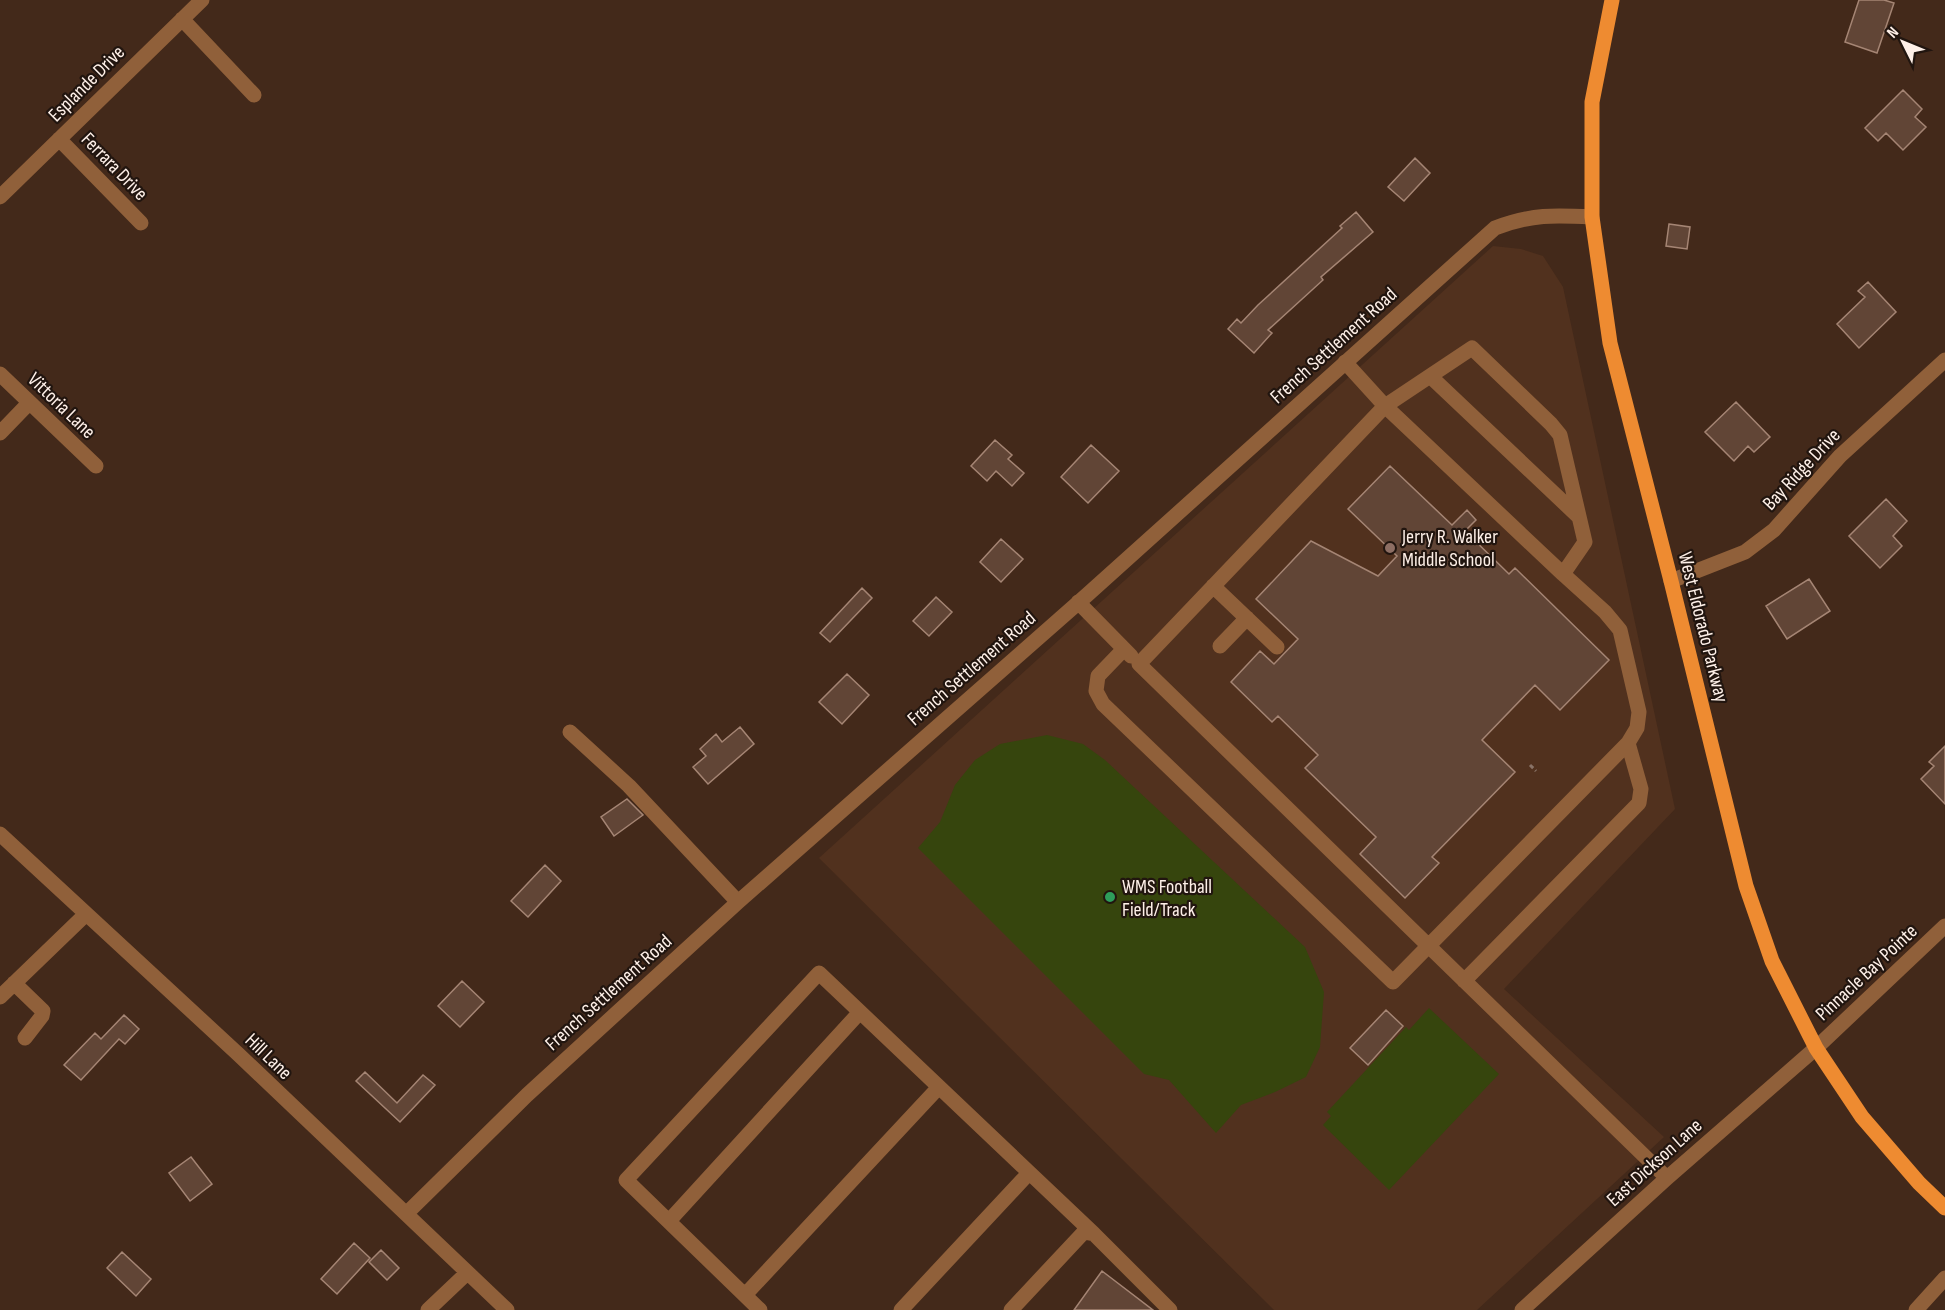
<svg xmlns="http://www.w3.org/2000/svg" width="1945" height="1310" font-family="'Sofia Sans Condensed',sans-serif">
<rect width="100%" height="100%" fill="#43291a"/>
<path fill="#51311e" d="M1493 246 1521 249 1543 256 1563 287 1675 809 1504 989 1664 1137 1477 1310H1274L819 858Z"/>
<path fill="#36450d" d="M1047 735 1083 744 1105 760 1305 947 1324 992 1320 1047 1306 1077 1275 1092 1241 1105 1216 1133 1169 1080 1144 1074 918 848 940 822 955 785 975 760 1000 744Z
M1429 1008 1499 1074 1389 1190 1323 1125 1331 1116 1327 1112 1406 1027 1409 1030Z"/>
<path fill="#614536" stroke="#a58574" stroke-width="1.5" d="M1859 0H1884L1894 3 1877 53 1845 42Z
M1903 90 1922 109 1915 117 1926 127 1903 150 1886 133 1878 141 1865 128Z
M1415 158 1430 173 1404 201 1388 187Z
M1356 212 1373 232 1321 277 1323 280 1268 330 1272 333 1254 353 1228 329 1237 319 1241 323 1258 305 1342 228 1340 226Z
M1669 224 1690 227 1687 249 1666 246Z
M1868 282 1896 312 1859 348 1837 324 1865 297 1858 291Z
M1736 402 1770 437 1754 452 1748 446 1734 461 1705 432Z
M995 440 1012 455 1008 459 1024 473 1012 486 996 471 987 481 971 466Z
M1091 445 1119 471 1088 503 1061 477Z
M1390 466 1452 525 1467 510 1476 520 1465 531 1509 574 1515 568 1609 660 1560 710 1535 685 1482 740 1515 772 1432 857 1439 863 1405 898 1360 854 1376 837 1305 768 1318 755 1278 716 1272 722 1231 682 1260 651 1274 664 1298 639 1256 599 1311 541 1378 576 1397 556 1348 509Z
M1886 499 1907 521 1893 536 1902 546 1880 568 1849 536Z
M1001 539 1023 559 1001 582 980 562Z
M1809 579 1830 611 1787 639 1766 606Z
M862 588 872 598 830 642 820 633Z
M936 597 952 612 929 636 913 621Z
M847 674 869 695 842 724 819 702Z
M740 727 754 744 708 784 693 767 706 756 700 749 716 734 722 742Z
M1945 746V804L1921 779 1934 766 1929 762Z
M627 799 643 815 614 836 601 817Z
M545 865 561 881 528 917 511 901Z
M462 981 484 1002 460 1027 438 1006Z
M1386 1010 1403 1026 1368 1065 1350 1048Z
M124 1015 139 1029 125 1044 119 1039 81 1080 64 1065 95 1033 101 1039Z
M365 1072 397 1103 423 1075 435 1085 400 1122 356 1081Z
M191 1157 212 1184 190 1201 169 1173Z
M354 1243 370 1258 337 1294 321 1279Z
M381 1250 399 1268 387 1280 369 1262Z
M122 1252 151 1279 136 1296 107 1268Z
M1102 1271 1153 1310H1074Z"/>
<g fill="none" stroke-linecap="round" stroke-linejoin="round">
<path stroke="#897367" stroke-width="3" stroke-dasharray="4.5 3" stroke-linecap="butt" d="M1530 765 1536 771"/>
<path stroke="#90603a" stroke-width="15" d="M182 19 254 95
M59 139 141 223
M0 197 202 0
M1345 362 1385 406 1563 574
M0 374 96 466
M1430 376 1579 517
M0 433 29 403
M1671 581 1745 552 1774 530 1840 456 1945 360
M1213 586 1277 647
M1078 602 1131 656
M1220 646 1247 618
M1124 649 1098 676 1096 691 1103 704 1393 982 1628 743 1637 728 1639 712 1620 630 1605 612 1563 574 1585 542 1560 435 1551 424 1472 348 1385 406 1139 664 1667 1178
M570 732 629 786 738 902
M0 834 238 1054 507 1310
M1464 981 1639 803 1641 789 1628 743
M14 983 43 1011 42 1016 25 1038
M0 997 85 915
M407 1213 527 1095 738 902 1087 595 1495 228C1532 214 1554 215 1592 217
M669 1221 860 1012
M745 1295 939 1087
M428 1310 467 1273
M760 1310 626 1180 819 973 1094 1234
M901 1310 1029 1173
M1011 1310 1084 1232 1094 1234 1170 1310
M1522 1310 1667 1178 1816 1048 1945 926
M1916 1310 1945 1278"/>
<path stroke="#ee8b31" stroke-width="15" d="M1612 0 1592 102V217L1610 343 1671 581 1746 886 1772 961 1816 1048 1862 1117 1919 1183 1945 1208"/>
</g>
<circle fill="#8d6e63" stroke="#21150f" stroke-width="2" cx="1390" cy="548" r="6"/>
<circle fill="#2e9e5b" stroke="#21150f" stroke-width="2" cx="1110" cy="897" r="6"/>
<g text-anchor="middle" stroke-width="4.5" stroke-linejoin="round" paint-order="stroke">
<g font-size="20" fill="#fef0e8" stroke="#21150f">
<text transform="translate(86 83) rotate(-45)" y="7">Esplande Drive</text>
<text transform="translate(115 166) rotate(46)" y="7">Ferrara Drive</text>
<text transform="translate(1333 345) rotate(-42)" y="7">French Settlement Road</text>
<text transform="translate(62 405) rotate(44)" y="7">Vittoria Lane</text>
<text transform="translate(1801 469) rotate(-47)" y="7">Bay Ridge Drive</text>
<text transform="translate(1704 627) rotate(76)" y="7">West Eldorado Parkway</text>
<text transform="translate(971 668) rotate(-41)" y="7">French Settlement Road</text>
<text transform="translate(1866 972) rotate(-43)" y="7">Pinnacle Bay Pointe</text>
<text transform="translate(608 992) rotate(-42)" y="7">French Settlement Road</text>
<text transform="translate(269 1056) rotate(44)" y="7">Hill Lane</text>
<text transform="translate(1654 1162) rotate(-42)" y="7">East Dickson Lane</text>
</g>
<g font-size="20" fill="#fef0e8" stroke="#21150f" text-anchor="start">
<text x="1402" y="543">Jerry R. Walker<tspan x="1402" dy="23">Middle School</tspan></text>
<text x="1122" y="893">WMS Football<tspan x="1122" dy="23">Field/Track</tspan></text>
</g>
</g>
<g transform="translate(1903 42) rotate(313)" stroke="#21150f" stroke-width="4.5" paint-order="stroke">
<path d="M0-4.5L10 22L0 15L-10 22Z" fill="#fef0e8"/>
<text y="-9" font-size="16" font-weight="bold" text-anchor="middle" fill="#fef0e8">N</text>
</g>
</svg>
